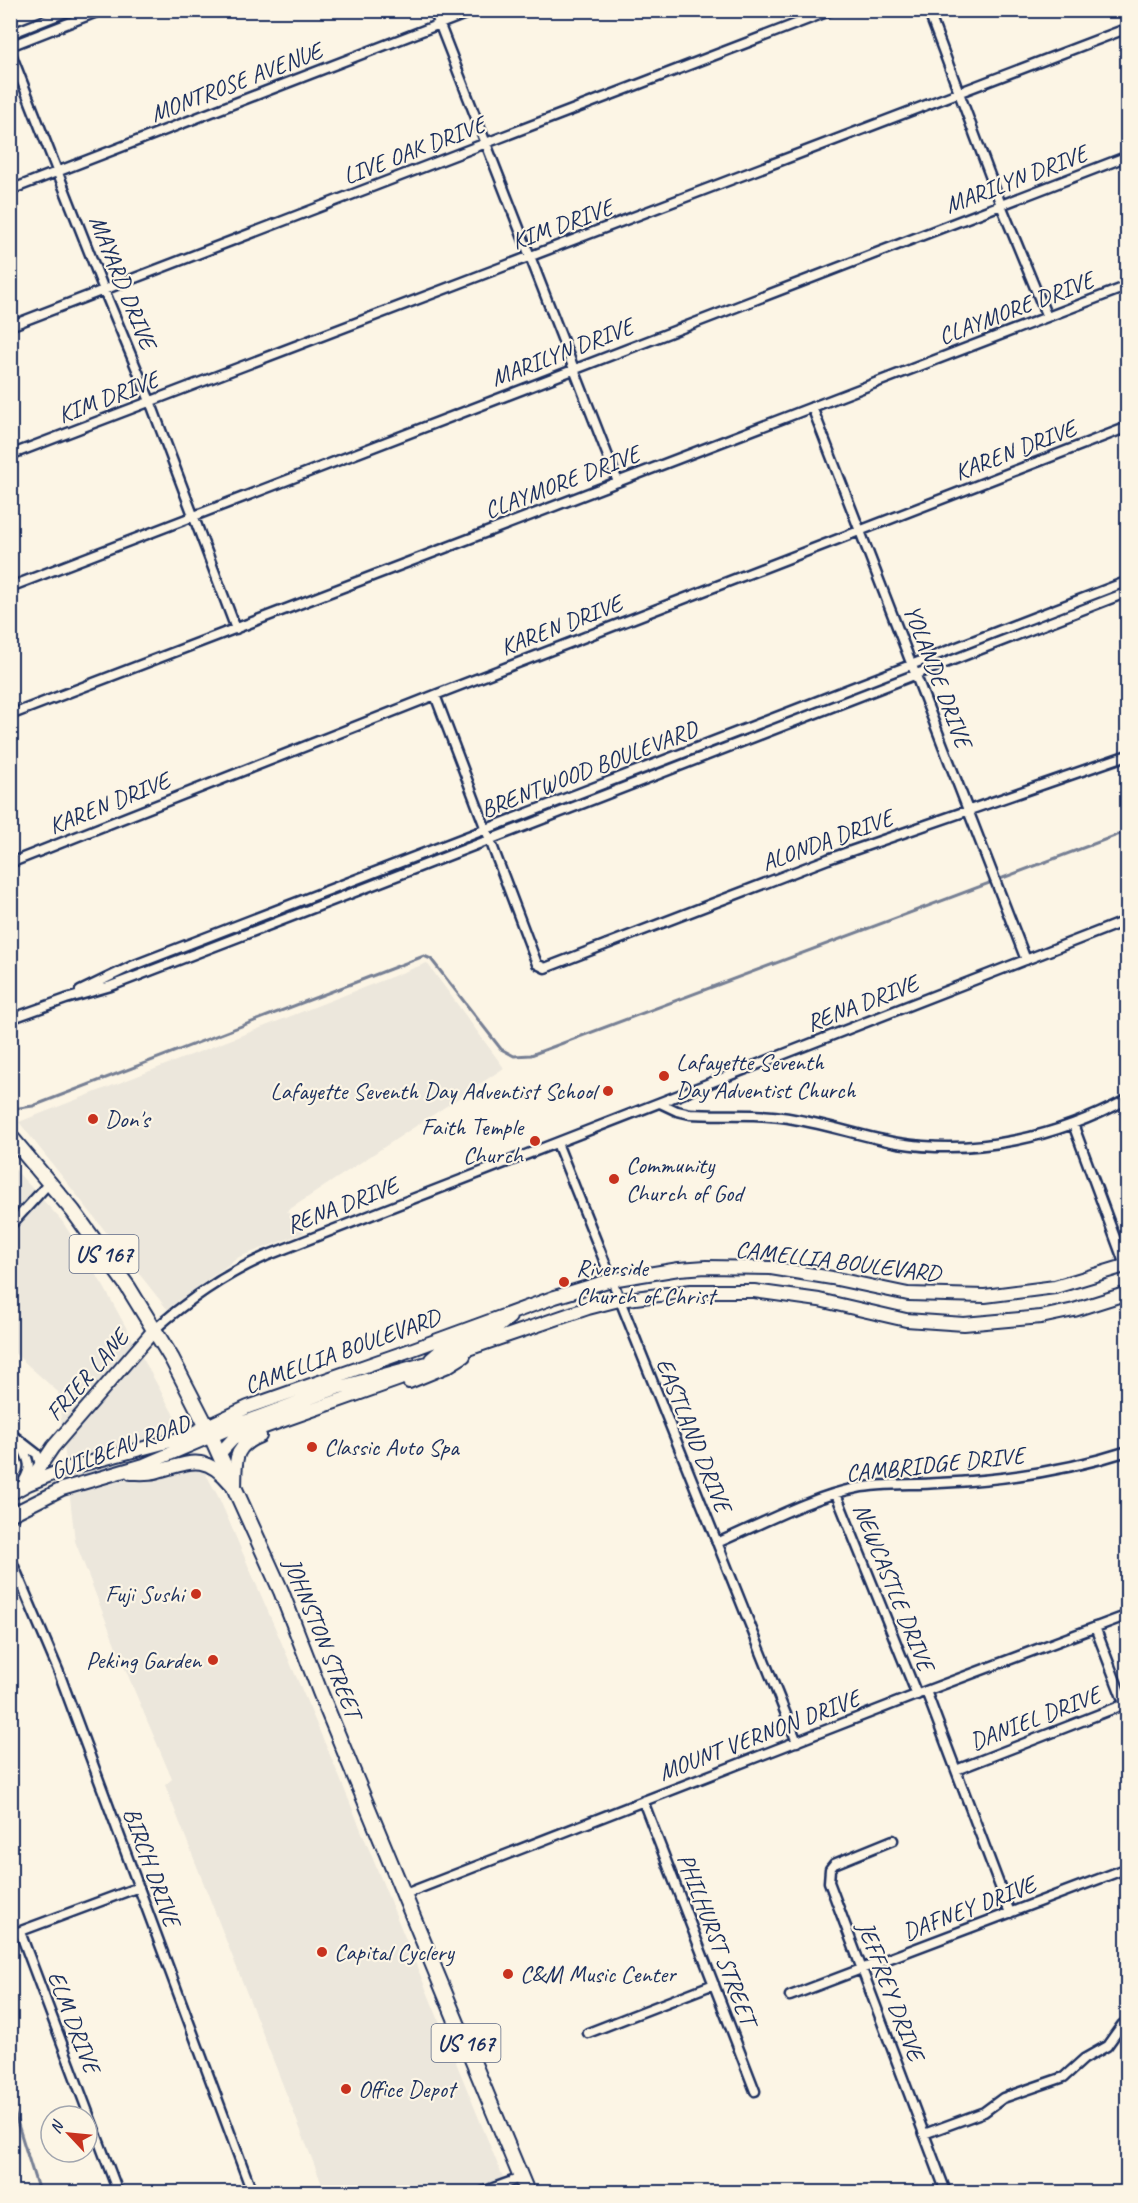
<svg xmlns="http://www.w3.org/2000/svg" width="1138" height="2203" font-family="Caveat,sans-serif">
<rect width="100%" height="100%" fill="#fcf5e5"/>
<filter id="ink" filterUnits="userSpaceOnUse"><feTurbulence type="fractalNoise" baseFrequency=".0167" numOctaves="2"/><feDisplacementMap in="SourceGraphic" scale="12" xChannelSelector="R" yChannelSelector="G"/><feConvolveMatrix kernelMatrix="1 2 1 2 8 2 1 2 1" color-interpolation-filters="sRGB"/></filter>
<g filter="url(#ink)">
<path fill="#ece7dc" d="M427 963 504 1068 287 1211 304 1233 239 1257 167 1309 19 1122Z
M10 1164 62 1221 104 1287 219 1498 339 1776 509 2192H325L165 1785 172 1779 118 1652 75 1541 58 1392 11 1350Z"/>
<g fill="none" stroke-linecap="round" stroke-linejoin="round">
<path stroke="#767f94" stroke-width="3" d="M12 1109 33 1106 424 956 431 959 501 1049 514 1056 531 1055 1128 831
M10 2099 39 2192"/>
<defs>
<path id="street" d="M434 10 618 482
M928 10 1001 205 1047 317
M10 34 71 10
M10 46 102 10
M10 51 104 290 150 401 236 629
M10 190 476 10
M10 326 832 10
M812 407 1026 960
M10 455 1128 28
M10 587 1128 156
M435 695 537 964 545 968 828 859 1128 755
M10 715 1128 286
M10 863 435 695 1128 427
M80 991 132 966 1128 581
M10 1019 66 999 111 986 241 936 1128 592
M660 1103 677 1111 690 1114C720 1116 751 1113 781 1117 821 1122 859 1136 898 1143 977 1156 1057 1137 1128 1099
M1073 1124 1125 1265
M557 1143 797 1742
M10 1226 50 1182
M155 1329C189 1299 224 1275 266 1256L1128 920
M10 1433 37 1454 40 1465
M20 1442C26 1457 34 1464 24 1480
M836 1494 917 1695
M717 1543C759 1525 813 1496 857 1488 884 1483 912 1485 939 1483 1003 1480 1066 1471 1128 1451
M10 1557 58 1670 252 2192
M1095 1627 1128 1713
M926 1691 1010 1913
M956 1770 1128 1703
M643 1801 755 2091
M893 1840 834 1864 830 1869 829 1882 946 2192
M405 1894 926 1691 1128 1615
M20 1932 118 2192
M10 1935 139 1887
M790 1996 1128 1868
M588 2033 714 1984
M924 2134 984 2112 1003 2098 1064 2077 1084 2059 1107 2046 1122 2025 1128 2021
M482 2192 521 2178
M1120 2192 1128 2190"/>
<path id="secondary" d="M431 1359 446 1346 499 1326 510 1317
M409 1382 448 1366 464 1356
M219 1454 233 1439 242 1435 400 1379 418 1370
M131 1473C139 1473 147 1474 155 1472 189 1463 204 1452 230 1483
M28 1484 53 1447 155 1329
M235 1488C236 1461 232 1447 260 1436
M10 1494 28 1484 65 1469 182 1438 248 1407 405 1352 555 1297 611 1280 679 1269 706 1267 771 1268 832 1278 908 1294 985 1296 1055 1287 1128 1265
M10 1515 62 1489 144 1465 242 1423 337 1388 427 1363 588 1308 619 1300 691 1291H754L819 1300 906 1320 964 1324 1041 1317 1074 1310 1128 1293"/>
<path id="primary" d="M10 1136 73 1211 128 1287 172 1359 206 1425 281 1591 320 1692 527 2192"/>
</defs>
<use href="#street" stroke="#1b2f5e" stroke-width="13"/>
<use href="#secondary" stroke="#1b2f5e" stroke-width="16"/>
<use href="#primary" stroke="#1b2f5e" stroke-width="18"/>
<use href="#street" stroke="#fcf5e5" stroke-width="8"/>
<use href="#secondary" stroke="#fcf5e5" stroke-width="12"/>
<use href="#primary" stroke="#fcf5e5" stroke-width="14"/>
</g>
</g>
<g fill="#c8321e" stroke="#fcf5e5" stroke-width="2">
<circle cx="664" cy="1076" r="6"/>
<circle cx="608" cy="1091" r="6"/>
<circle cx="93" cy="1119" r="6"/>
<circle cx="535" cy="1141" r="6"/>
<circle cx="614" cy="1179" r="6"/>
<circle cx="564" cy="1282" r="6"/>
<circle cx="312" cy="1447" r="6"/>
<circle cx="196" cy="1594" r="6"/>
<circle cx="213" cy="1660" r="6"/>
<circle cx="322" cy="1952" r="6"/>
<circle cx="508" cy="1974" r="6"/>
<circle cx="346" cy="2089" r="6"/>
</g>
<g text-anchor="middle" stroke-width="4.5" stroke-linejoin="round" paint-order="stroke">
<g fill="#fcf5e5" stroke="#5e6a86" stroke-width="1.5">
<rect x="69.5" y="1235" width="69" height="38" rx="4.5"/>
<rect x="431.5" y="2024" width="69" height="38" rx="4.5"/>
</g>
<g font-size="22" font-weight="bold" fill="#1b2f5e">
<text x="104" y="1262">US 167</text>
<text x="466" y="2051">US 167</text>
</g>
<g font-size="24" fill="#1b2f5e" stroke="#fcf5e5">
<text transform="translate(236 82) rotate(-21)" y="8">MONTROSE AVENUE</text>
<text transform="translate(414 150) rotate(-21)" y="8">LIVE OAK DRIVE</text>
<text transform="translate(1016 179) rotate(-21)" y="8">MARILYN DRIVE</text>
<text transform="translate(562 224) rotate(-20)" y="8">KIM DRIVE</text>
<text transform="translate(123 282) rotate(68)" y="8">MAYARD DRIVE</text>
<text transform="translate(1016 308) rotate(-21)" y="8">CLAYMORE DRIVE</text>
<text transform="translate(562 352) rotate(-21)" y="8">MARILYN DRIVE</text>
<text transform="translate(108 397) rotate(-21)" y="8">KIM DRIVE</text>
<text transform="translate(1015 450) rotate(-21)" y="8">KAREN DRIVE</text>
<text transform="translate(562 482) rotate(-21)" y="8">CLAYMORE DRIVE</text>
<text transform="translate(561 625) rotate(-21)" y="8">KAREN DRIVE</text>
<text transform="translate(938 676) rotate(69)" y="8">YOLANDE DRIVE</text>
<text transform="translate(589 769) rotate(-21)" y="8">BRENTWOOD BOULEVARD</text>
<text transform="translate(109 803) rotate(-22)" y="8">KAREN DRIVE</text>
<text transform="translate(827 840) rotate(-20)" y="8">ALONDA DRIVE</text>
<text transform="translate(862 1003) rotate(-21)" y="8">RENA DRIVE</text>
<text transform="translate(342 1205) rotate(-21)" y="8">RENA DRIVE</text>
<text transform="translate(838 1261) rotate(7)" y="8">CAMELLIA BOULEVARD</text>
<text transform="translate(342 1351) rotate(-20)" y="8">CAMELLIA BOULEVARD</text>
<text transform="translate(87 1375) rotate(-49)" y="8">FRIER LANE</text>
<text transform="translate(694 1435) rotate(68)" y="8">EASTLAND DRIVE</text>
<text transform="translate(120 1447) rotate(-20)" y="8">GUILBEAU ROAD</text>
<text transform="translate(935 1464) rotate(-6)" y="8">CAMBRIDGE DRIVE</text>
<text transform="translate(894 1587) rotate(68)" y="8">NEWCASTLE DRIVE</text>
<text transform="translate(323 1638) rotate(68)" y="8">JOHNSTON STREET</text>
<text transform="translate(1035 1718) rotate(-21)" y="8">DANIEL DRIVE</text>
<text transform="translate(759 1735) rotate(-21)" y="8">MOUNT VERNON DRIVE</text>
<text transform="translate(152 1867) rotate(70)" y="8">BIRCH DRIVE</text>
<text transform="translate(969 1908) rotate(-21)" y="8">DAFNEY DRIVE</text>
<text transform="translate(717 1939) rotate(69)" y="8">PHILHURST STREET</text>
<text transform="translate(891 1991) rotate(69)" y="8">JEFFREY DRIVE</text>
<text transform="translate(74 2022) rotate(69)" y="8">ELM DRIVE</text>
</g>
<g font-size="24" fill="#1b2f5e" stroke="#fcf5e5" text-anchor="start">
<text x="676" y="1070">Lafayette Seventh<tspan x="676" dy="28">Day Adventist Church</tspan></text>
<text x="596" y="1099" text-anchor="end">Lafayette Seventh Day Adventist School</text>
<text x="105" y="1127">Don's</text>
<text x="523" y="1135" text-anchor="end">Faith Temple<tspan x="523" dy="28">Church</tspan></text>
<text x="626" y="1173">Community<tspan x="626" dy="28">Church of God</tspan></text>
<text x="576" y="1276">Riverside<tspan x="576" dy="28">Church of Christ</tspan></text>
<text x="324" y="1455">Classic Auto Spa</text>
<text x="184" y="1602" text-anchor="end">Fuji Sushi</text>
<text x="201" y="1668" text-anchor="end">Peking Garden</text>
<text x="334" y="1960">Capital Cyclery</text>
<text x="520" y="1982">C&amp;M Music Center</text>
<text x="358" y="2097">Office Depot</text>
</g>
</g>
<rect width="1138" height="2203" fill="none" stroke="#fcf5e5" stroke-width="36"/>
<rect x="18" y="18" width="1102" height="2167" fill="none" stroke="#1b2f5e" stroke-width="2" filter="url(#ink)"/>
<g transform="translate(69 2134) rotate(296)"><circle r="28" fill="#fcf5e5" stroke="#a2a6af" stroke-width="1.5"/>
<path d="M0-4.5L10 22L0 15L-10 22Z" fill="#c8321e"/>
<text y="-9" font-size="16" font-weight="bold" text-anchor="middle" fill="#1b2f5e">N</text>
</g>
</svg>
